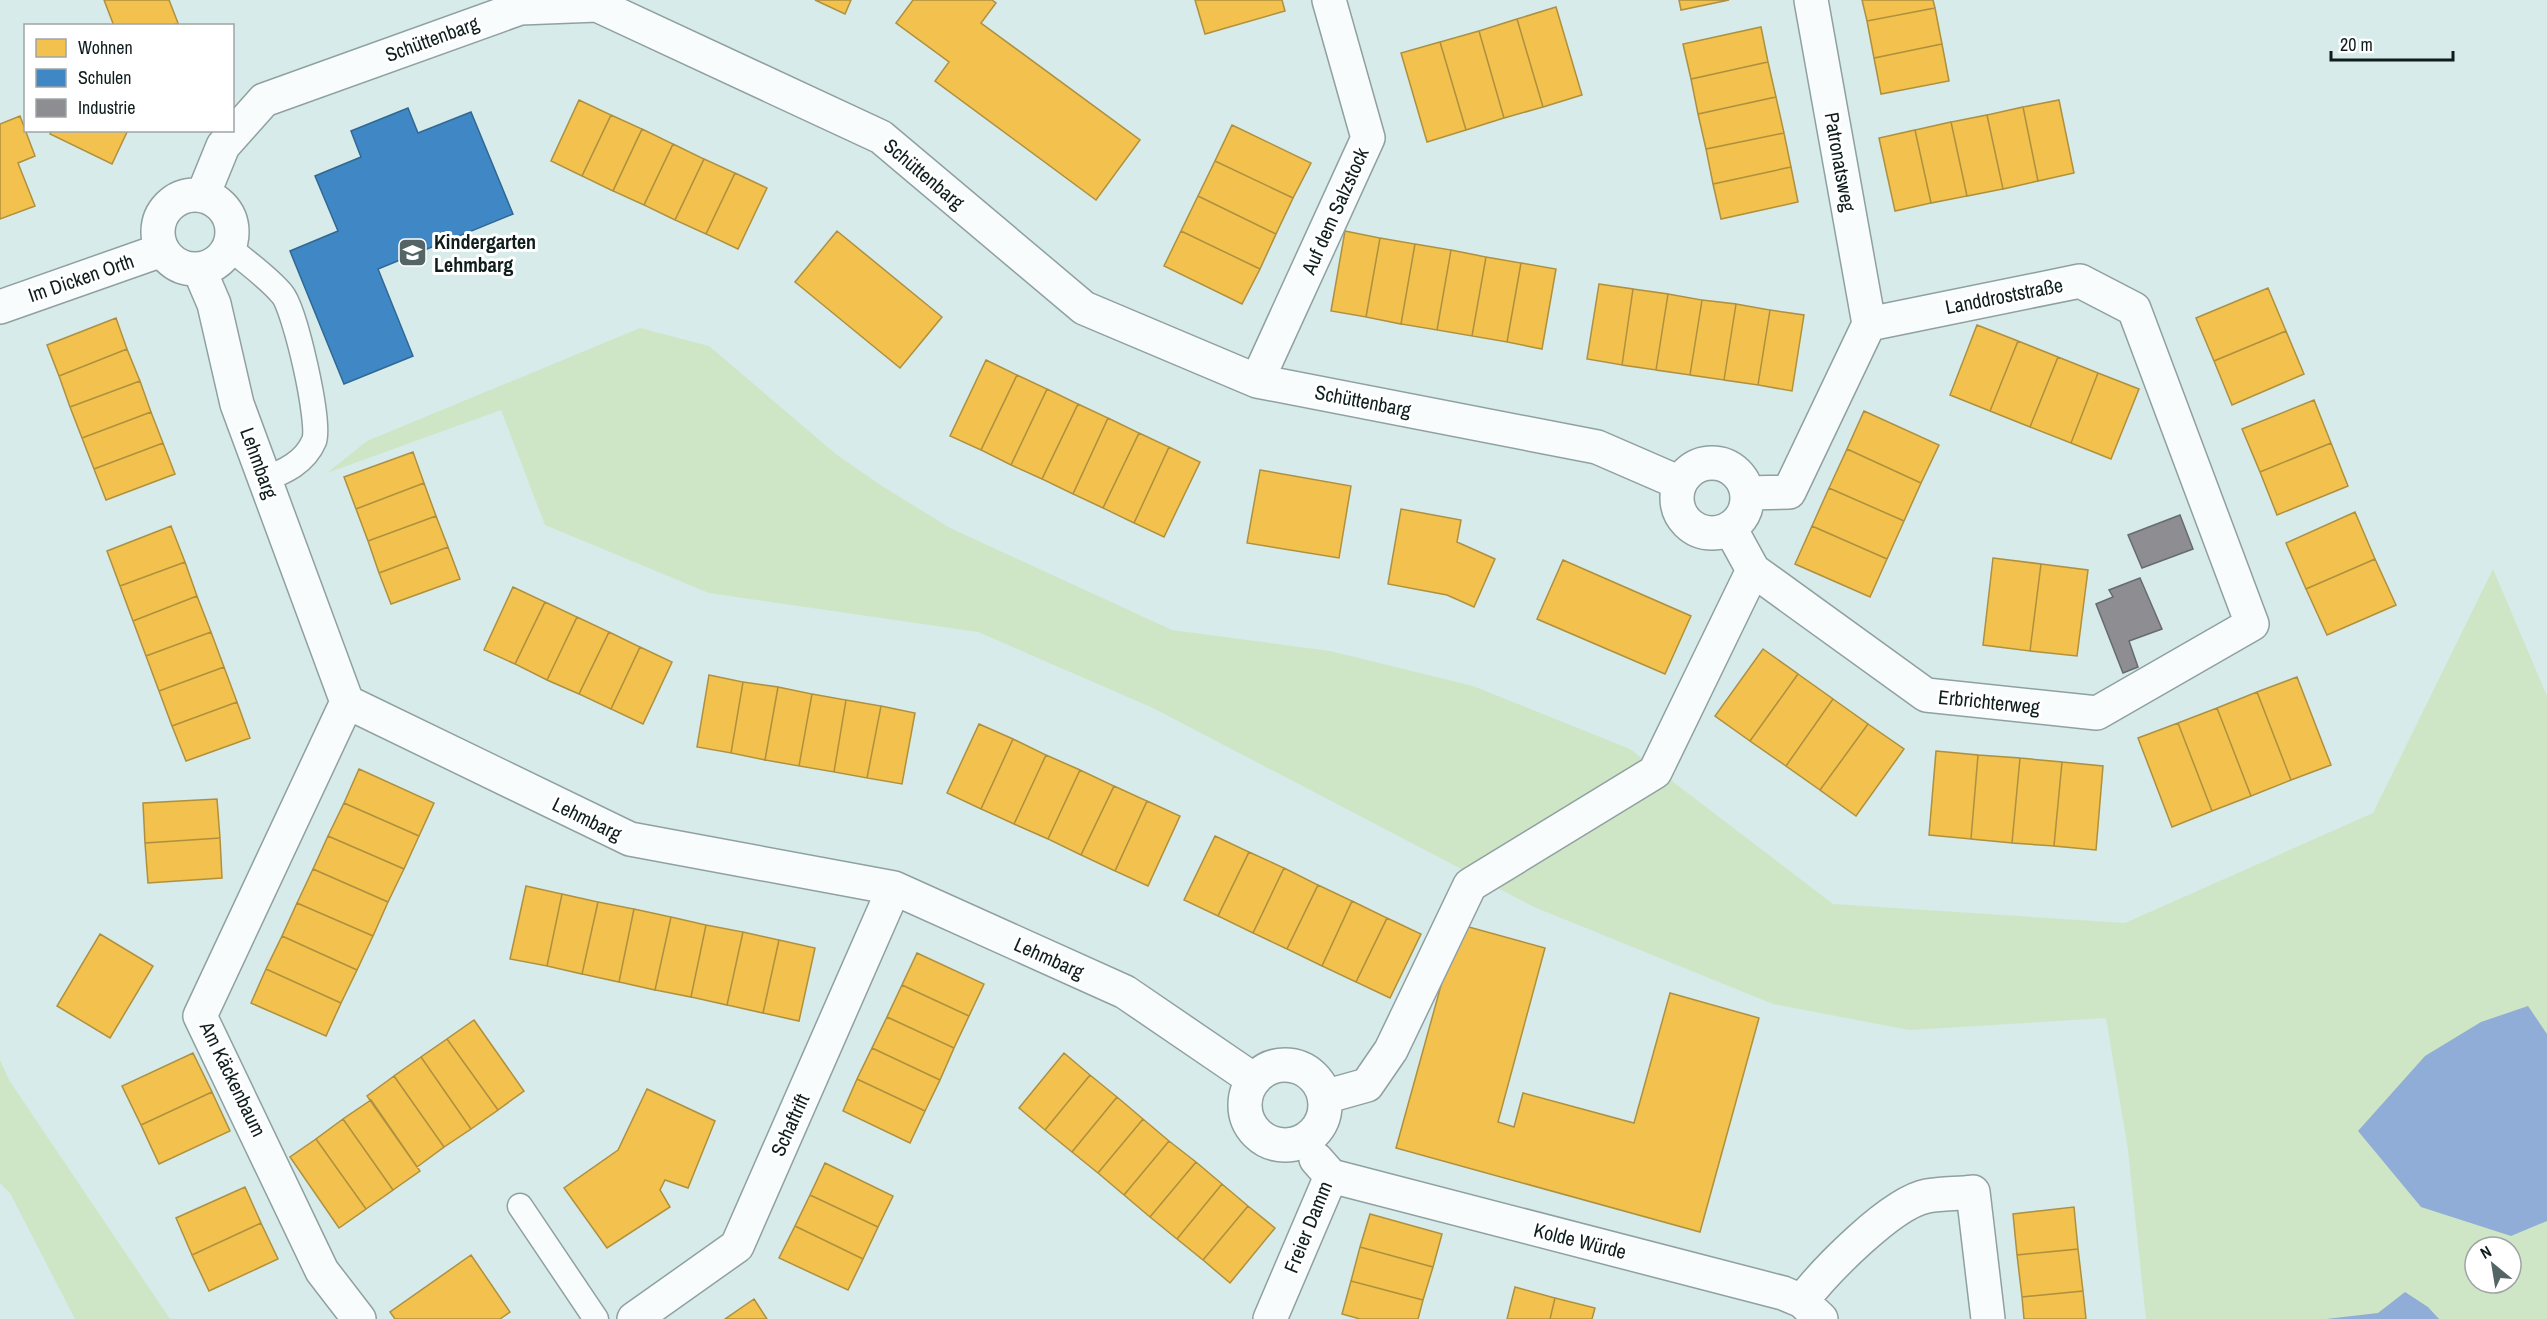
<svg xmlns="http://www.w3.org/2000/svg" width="2547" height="1319" font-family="'Archivo Narrow',sans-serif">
<rect width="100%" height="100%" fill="#d6ebea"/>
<path fill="#cfe6c6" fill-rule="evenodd" d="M640 328 709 346 837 455 885 488 950 528 1172 630 1330 651 1473 686 1630 749 1833 904 2125 923 2373 813 2493 569 2547 696V1319H2146L2128 1150 2106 1018 1909 1030 1773 1004 1534 907 1153 708 978 632 709 593 545 525 501 410 327 473 367 441ZM2475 1247H2511V1283H2475Z
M0 1060 9 1080 170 1319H75L10 1193 0 1183Z"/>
<path fill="#8fadd6" d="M2528 1006 2547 1034V1221L2511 1236 2421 1207 2358 1131 2425 1056 2481 1022Z
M2405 1292 2428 1307 2439 1319H2326L2378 1313Z"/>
<path fill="#f2c14e" stroke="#ae903f" stroke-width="1.5" d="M104 0H169L178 23 170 26H114Z
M815 0H851L845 14Z
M913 0H992L996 3 981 23 1140 140 1096 200 935 81 949 62 896 23Z
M1195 0H1282L1285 11 1205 34Z
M1679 0H1729L1681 10Z
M1862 0H1933L1935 8 1867 21Z
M1556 7 1582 95 1543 107 1517 19Z
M1935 8 1942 44 1874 58 1867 21Z
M1517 19 1543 107 1504 118 1479 31Z
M1761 27 1768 62 1691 79 1683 44Z
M1479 31 1504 118 1466 130 1440 42Z
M1440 42 1466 130 1427 142 1401 53Z
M1942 44 1949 81 1881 94 1874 58Z
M1768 62 1776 97 1698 114 1691 79Z
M1776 97 1784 133 1706 149 1698 114Z
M579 100 611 115 582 176 551 161Z
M2059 100 2074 173 2038 181 2023 107Z
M2023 107 2038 181 2003 189 1987 115Z
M611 115 642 129 613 191 582 176Z
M1987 115 2003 189 1967 196 1951 122Z
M20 116 35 156 18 163 35 206 0 219V124Z
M1951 122 1967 196 1931 203 1915 130Z
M1232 125 1311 163 1293 198 1215 161Z
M642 129 673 144 644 205 613 191Z
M52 130H128L112 164 50 134Z
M1915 130 1931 203 1895 211 1879 138Z
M1784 133 1791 167 1713 184 1706 149Z
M673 144 704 159 675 220 644 205Z
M704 159 735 173 706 234 675 220Z
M1215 161 1293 198 1276 234 1198 196Z
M1791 167 1798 202 1721 219 1713 184Z
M735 173 767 188 738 249 706 234Z
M1198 196 1276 234 1260 269 1181 231Z
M837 231 942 317 900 368 795 282Z
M1181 231 1260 269 1242 304 1164 266Z
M1345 231 1380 238 1366 317 1331 311Z
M1380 238 1415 244 1401 324 1366 317Z
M1415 244 1451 250 1437 330 1401 324Z
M1451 250 1486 257 1472 336 1437 330Z
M1486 257 1521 263 1507 342 1472 336Z
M1521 263 1556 269 1542 349 1507 342Z
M1599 284 1633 289 1622 365 1587 359Z
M2268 288 2286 331 2214 361 2196 318Z
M1633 289 1668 294 1656 370 1622 365Z
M1668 294 1702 300 1690 375 1656 370Z
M1702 300 1736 304 1724 380 1690 375Z
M1736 304 1770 310 1758 385 1724 380Z
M1770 310 1804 315 1792 391 1758 385Z
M116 318 127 349 59 376 47 345Z
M1977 325 2018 341 1990 411 1950 395Z
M2286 331 2304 374 2232 405 2214 361Z
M2018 341 2058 357 2030 427 1990 411Z
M127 349 140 381 70 407 59 376Z
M2058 357 2098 373 2071 443 2030 427Z
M986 360 1017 375 981 450 950 436Z
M2098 373 2139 389 2111 459 2071 443Z
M1017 375 1047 389 1011 465 981 450Z
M140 381 151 412 82 438 70 407Z
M1047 389 1078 404 1042 479 1011 465Z
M2314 400 2331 443 2260 472 2242 429Z
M1078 404 1108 418 1073 494 1042 479Z
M1864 411 1939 445 1921 483 1847 449Z
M151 412 163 443 94 469 82 438Z
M1108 418 1139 433 1103 508 1073 494Z
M1139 433 1169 447 1134 523 1103 508Z
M163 443 175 474 106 500 94 469Z
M2331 443 2348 486 2277 515 2260 472Z
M1169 447 1200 462 1164 537 1134 523Z
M1847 449 1921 483 1904 521 1829 488Z
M413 452 424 483 356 509 344 477Z
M1260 470 1351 486 1339 558 1247 543Z
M424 483 436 516 368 541 356 509Z
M1829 488 1904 521 1887 559 1812 526Z
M1401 509 1461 520 1457 542 1495 559 1474 607 1447 595 1388 584Z
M2355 512 2375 559 2306 589 2286 543Z
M436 516 448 547 379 573 368 541Z
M171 526 185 562 120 586 107 551Z
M1812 526 1887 559 1870 597 1795 564Z
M448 547 460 579 391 604 379 573Z
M1993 558 2041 564 2030 651 1983 645Z
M2375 559 2396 605 2327 635 2306 589Z
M1563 560 1691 616 1665 674 1537 619Z
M185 562 197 596 133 621 120 586Z
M2041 564 2088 570 2077 656 2030 651Z
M513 587 545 602 515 664 484 650Z
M197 596 211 632 146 656 133 621Z
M545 602 577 617 547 680 515 664Z
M577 617 609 632 579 694 547 680Z
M211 632 224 667 159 691 146 656Z
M609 632 640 647 611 709 579 694Z
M640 647 672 662 643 724 611 709Z
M1763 649 1798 674 1750 741 1715 716Z
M224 667 237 702 172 726 159 691Z
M1798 674 1833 699 1786 766 1750 741Z
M709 675 743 682 731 753 697 747Z
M2297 677 2331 765 2291 780 2257 692Z
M743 682 778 687 765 760 731 753Z
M778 687 812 694 799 766 765 760Z
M2257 692 2291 780 2251 796 2217 708Z
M812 694 846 700 834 772 799 766Z
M1833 699 1868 724 1820 790 1786 766Z
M846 700 881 706 867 778 834 772Z
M237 702 250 738 186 761 172 726Z
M881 706 915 713 902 784 867 778Z
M2217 708 2251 796 2212 811 2178 723Z
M2178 723 2212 811 2172 827 2138 738Z
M979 724 1013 739 981 809 947 793Z
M1868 724 1904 749 1856 816 1820 790Z
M1013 739 1046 755 1014 824 981 809Z
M1936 751 1978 755 1971 839 1929 835Z
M1046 755 1080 770 1048 839 1014 824Z
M1978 755 2020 758 2012 843 1971 839Z
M2020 758 2062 762 2054 846 2012 843Z
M2062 762 2103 766 2096 850 2054 846Z
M359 769 434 803 419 836 344 803Z
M1080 770 1114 786 1081 855 1048 839Z
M1114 786 1147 801 1115 871 1081 855Z
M217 799 220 838 145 843 143 803Z
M1147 801 1180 816 1148 886 1115 871Z
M344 803 419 836 404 869 328 836Z
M328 836 404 869 388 902 313 869Z
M1215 836 1249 852 1218 916 1184 900Z
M220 838 222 878 148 883 145 843Z
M1249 852 1284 868 1253 933 1218 916Z
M1284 868 1318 885 1287 949 1253 933Z
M313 869 388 902 373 936 297 903Z
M1318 885 1352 901 1322 966 1287 949Z
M526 886 562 894 547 966 510 959Z
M562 894 598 902 582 974 547 966Z
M1352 901 1387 918 1356 982 1322 966Z
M598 902 634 909 619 982 582 974Z
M297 903 373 936 357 970 282 936Z
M634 909 671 917 655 990 619 982Z
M671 917 706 925 691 997 655 990Z
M1387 918 1421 934 1390 998 1356 982Z
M1458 924 1545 948 1498 1122 1514 1127 1523 1093 1634 1123 1670 993 1759 1018 1700 1232 1396 1148Z
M706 925 743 932 727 1005 691 997Z
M743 932 779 940 763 1013 727 1005Z
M100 934 153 966 110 1038 57 1006Z
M282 936 357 970 341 1003 266 969Z
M779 940 815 948 799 1021 763 1013Z
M917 953 984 984 969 1016 902 985Z
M266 969 341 1003 326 1036 251 1003Z
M902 985 969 1016 954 1048 887 1017Z
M887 1017 954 1048 940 1080 872 1048Z
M474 1020 524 1091 498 1110 447 1039Z
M447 1039 498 1110 471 1129 421 1057Z
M872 1048 940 1080 925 1111 857 1079Z
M193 1053 212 1092 141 1125 122 1086Z
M1064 1053 1090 1075 1045 1130 1019 1108Z
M421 1057 471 1129 444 1147 394 1076Z
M1090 1075 1117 1097 1072 1152 1045 1130Z
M394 1076 444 1147 417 1167 367 1096Z
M857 1079 925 1111 910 1143 843 1111Z
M647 1089 715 1121 688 1188 665 1180 660 1190 670 1207 607 1248 564 1188 618 1150Z
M212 1092 230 1131 159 1164 141 1125Z
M1117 1097 1143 1119 1098 1173 1072 1152Z
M371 1100 420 1171 393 1190 343 1119Z
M343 1119 393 1190 366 1209 316 1139Z
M1143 1119 1169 1141 1124 1195 1098 1173Z
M316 1139 366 1209 339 1228 290 1157Z
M1169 1141 1196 1162 1150 1217 1124 1195Z
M1196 1162 1222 1184 1177 1239 1150 1217Z
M825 1163 893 1196 878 1227 810 1195Z
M1222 1184 1248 1206 1203 1260 1177 1239Z
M245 1187 261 1223 192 1255 176 1218Z
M810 1195 878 1227 863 1259 795 1226Z
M1248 1206 1275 1228 1230 1283 1203 1260Z
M2074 1207 2078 1249 2017 1255 2013 1214Z
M1370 1214 1442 1234 1433 1267 1360 1247Z
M261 1223 278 1259 209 1291 192 1255Z
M795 1226 863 1259 848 1290 779 1258Z
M1360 1247 1433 1267 1423 1300 1351 1281Z
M2078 1249 2083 1291 2022 1297 2017 1255Z
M471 1255 510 1312 500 1319H395L390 1312Z
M1351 1281 1423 1300 1418 1319H1360L1342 1314Z
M1515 1287 1555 1298 1550 1319H1507Z
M2083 1291 2086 1319H2024L2022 1297Z
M1555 1298 1595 1308 1592 1319H1550Z
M754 1299 767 1319H725Z"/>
<path fill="#3f88c5" stroke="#316893" stroke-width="1.5" d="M408 108 418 133 471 112 513 214 378 269 413 356 344 384 290 251 338 231 315 176 361 157 351 131Z"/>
<path fill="#8d8d92" stroke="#676b6f" stroke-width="1.5" d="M2180 515 2193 549 2142 568 2128 535Z
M2140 578 2162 629 2129 641 2138 667 2123 673 2096 604 2113 597 2109 590Z"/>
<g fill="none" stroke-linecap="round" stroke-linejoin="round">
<defs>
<path id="service" d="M230 248C247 263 268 277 282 294 295 309 321 423 314 441 305 462 285 472 264 479
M520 1206 596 1319"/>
<path id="minor" d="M1811 0 1869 324
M158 232a37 37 0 1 1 74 0a37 37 0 1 1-74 0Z
M203 195 223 146 264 100 520 8 597 5 881 137 1084 308 1257 381 1597 447 1680 483
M199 269 214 304 237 404 347 702 630 839 894 888 1125 992 1254 1080
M0 307 162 250
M1257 381 1368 138 1329 0
M1677 498a35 35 0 1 1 70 0a35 35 0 1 1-70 0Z
M1730 528 1753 570 1926 695 2097 713 2252 624 2134 309 2080 281 1869 324 1789 492 1747 493
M347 702 200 1016 322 1271 359 1319
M1245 1105a40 40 0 1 1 80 0a40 40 0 1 1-80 0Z
M1324 1097 1367 1085 1391 1050 1470 885 1655 772 1753 570
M1331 1176 1783 1293 1802 1301 1821 1319
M1802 1301C1825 1271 1891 1203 1927 1196 1942 1193 1958 1194 1973 1192L1988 1319
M634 1319 737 1246 894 888
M1270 1319 1331 1176 1316 1159"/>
</defs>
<use href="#service" stroke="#90a0a0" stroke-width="27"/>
<use href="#minor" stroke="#90a0a0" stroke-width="36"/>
<use href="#service" stroke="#f9fcfc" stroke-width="24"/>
<use href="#minor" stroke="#f9fcfc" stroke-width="33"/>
</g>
<defs>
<symbol id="school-square" viewBox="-11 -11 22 22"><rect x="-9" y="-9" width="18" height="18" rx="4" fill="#556565" stroke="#fff"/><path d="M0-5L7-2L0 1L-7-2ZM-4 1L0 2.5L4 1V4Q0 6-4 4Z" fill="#fff"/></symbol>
</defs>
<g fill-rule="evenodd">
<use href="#school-square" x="396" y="236" width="33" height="33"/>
</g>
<g text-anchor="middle" stroke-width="6" stroke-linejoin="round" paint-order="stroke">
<g font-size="20" fill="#0f1d1d" stroke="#fff">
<text transform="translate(432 39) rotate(-20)" y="7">Schüttenbarg</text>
<text transform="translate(1840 162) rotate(80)" y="7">Patronatsweg</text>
<text transform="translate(924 174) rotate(40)" y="7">Schüttenbarg</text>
<text transform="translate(1335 211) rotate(-66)" y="7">Auf dem Salzstock</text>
<text transform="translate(81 278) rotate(-19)" y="7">Im Dicken Orth</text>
<text transform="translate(2004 296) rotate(-11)" y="7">Landdroststraße</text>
<text transform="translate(1363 401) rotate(11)" y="7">Schüttenbarg</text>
<text transform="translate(259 463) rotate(70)" y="7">Lehmbarg</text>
<text transform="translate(1989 702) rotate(6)" y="7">Erbrichterweg</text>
<text transform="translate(587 819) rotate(26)" y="7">Lehmbarg</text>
<text transform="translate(1049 958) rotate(24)" y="7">Lehmbarg</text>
<text transform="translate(233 1079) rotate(64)" y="7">Am Käckenbaum</text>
<text transform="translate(790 1125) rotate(-66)" y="7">Schaftrift</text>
<text transform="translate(1308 1227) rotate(-68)" y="7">Freier Damm</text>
<text transform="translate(1580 1241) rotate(14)" y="7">Kolde Würde</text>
</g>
<g font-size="20" font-weight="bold" fill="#0f1d1d" stroke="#fff" text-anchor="start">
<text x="434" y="249">Kindergarten<tspan x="434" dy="23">Lehmbarg</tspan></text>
</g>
</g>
<rect x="24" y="24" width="210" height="108" fill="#ffffff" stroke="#9fa5a5" stroke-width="1.5"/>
<rect x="36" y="39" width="30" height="18" fill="#f2c14e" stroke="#9fa5a5" stroke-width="1.5"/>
<text x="78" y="54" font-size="18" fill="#0f1d1d">Wohnen</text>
<rect x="36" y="69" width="30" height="18" fill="#3f88c5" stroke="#9fa5a5" stroke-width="1.5"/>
<text x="78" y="84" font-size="18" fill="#0f1d1d">Schulen</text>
<rect x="36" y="99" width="30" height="18" fill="#8d8d92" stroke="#9fa5a5" stroke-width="1.5"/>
<text x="78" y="114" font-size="18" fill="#0f1d1d">Industrie</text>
<g transform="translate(2493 1265) rotate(330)"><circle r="28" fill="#ffffff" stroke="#9fa5a5" stroke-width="1.5"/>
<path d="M0-4.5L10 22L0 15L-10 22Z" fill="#556565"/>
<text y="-9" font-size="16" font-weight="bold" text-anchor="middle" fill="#0f1d1d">N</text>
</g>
<path d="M2331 51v9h122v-9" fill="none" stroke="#0f1d1d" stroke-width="3"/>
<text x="2340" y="51" font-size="18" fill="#0f1d1d" stroke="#ffffff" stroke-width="4.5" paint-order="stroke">20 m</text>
</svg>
